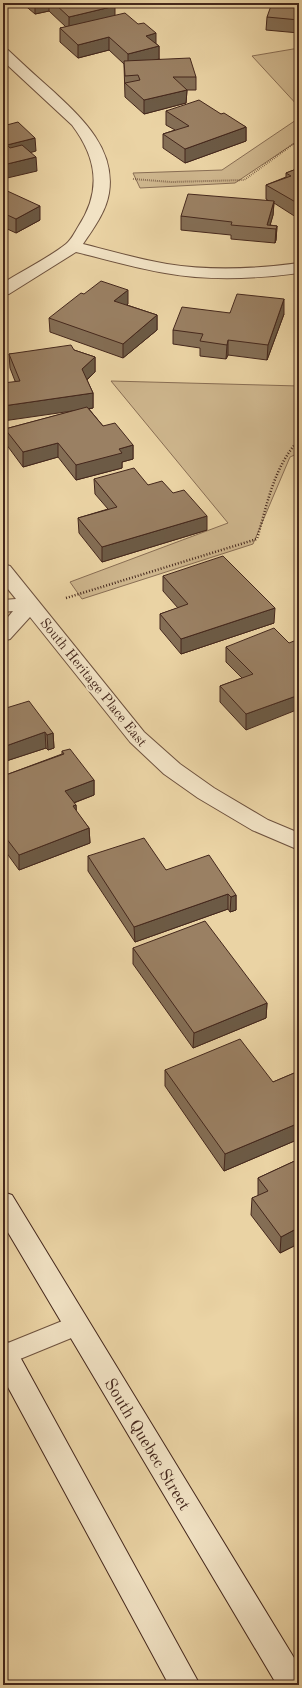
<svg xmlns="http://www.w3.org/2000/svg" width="302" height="1688" font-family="'Old Standard TT',serif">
<rect width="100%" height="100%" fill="#ead3a4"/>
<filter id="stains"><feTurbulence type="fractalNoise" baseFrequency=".005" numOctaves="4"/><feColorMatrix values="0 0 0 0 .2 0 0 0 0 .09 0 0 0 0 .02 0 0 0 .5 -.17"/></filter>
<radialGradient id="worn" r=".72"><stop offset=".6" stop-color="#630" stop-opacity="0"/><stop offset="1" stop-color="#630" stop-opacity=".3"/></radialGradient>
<path fill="#ceb68d" stroke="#896e54" d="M299 48V107L252 56Z
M299 118V140L235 183 140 188 133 173 222 170Z
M111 381 299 386V453L290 457 253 544 82 599 70 582 228 523Z"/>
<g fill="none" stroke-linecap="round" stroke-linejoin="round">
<defs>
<path id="service" d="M77 1315 86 1318 89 1325 86 1332 3 1366V1345Z"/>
<path id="minor" d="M3 49 8 50C23 64 38 78 53 91 82 118 116 149 109 193 106 212 93 229 83 244 111 251 138 259 167 264 211 271 255 269 299 263V273C254 279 209 281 165 273 135 268 105 259 76 252L9 294 3 295V283C23 270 47 259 66 244 71 240 75 232 78 227 102 191 97 158 72 125L3 61Z
M3 564 10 566 144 732 180 764 214 788 268 820 299 833V850L252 830 198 798 164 774 130 742 30 617 10 639 3 641V623L13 611 3 612V600L16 599 3 583Z"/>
<path id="secondary" d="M3 1192 12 1195 299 1666V1685H277L3 1224Z
M3 1341 13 1344 200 1685H169L3 1378Z"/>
</defs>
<use href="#service" stroke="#6e523e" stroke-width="2"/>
<use href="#minor" stroke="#6e523e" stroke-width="2"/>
<use href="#secondary" stroke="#44271c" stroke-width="2"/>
<path stroke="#44271c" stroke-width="2" stroke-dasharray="0.5 1.5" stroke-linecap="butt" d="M133 179 171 182 244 180 299 140"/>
<path stroke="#44271c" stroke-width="2.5" stroke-dasharray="1 2" stroke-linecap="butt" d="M66 598 257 539C267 505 274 466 299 440"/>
<use href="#service" fill="#f1e2c4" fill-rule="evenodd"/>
<use href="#minor" fill="#f1e2c4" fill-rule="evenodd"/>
<use href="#secondary" fill="#f1e2c4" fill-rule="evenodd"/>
</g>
<path fill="#846e55" stroke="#44271c" d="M22 3H111L115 16 159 46V59L196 77V90H187L186 103 144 114 125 97 124 64 109 50 78 58 60 42V28L66 27 49 11 35 14Z
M299 3V33L266 30 267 17Z
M166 111 221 114 246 127V141L185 163 163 148V134L175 130 166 125Z
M299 168V219L274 203 273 215 270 225 277 226 276 240 275 243 231 239V235L181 230V216L269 201 266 199V185L286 177V173Z
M3 189 40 220 16 233 3 227Z
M128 304 127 305 157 315V330L123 358 50 332 49 318Z
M230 313 284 314 267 360 228 355 226 359 200 356V348L173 344V330Z
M74 350 95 357V372L87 380 93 393V408L89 409 103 426 133 445V459L122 462V468L76 480 58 457 23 467 6 444 5 429 73 411 15 381 10 368 9 354Z
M94 479 148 485 207 530 102 562 79 533 78 518 108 509 95 494Z
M163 576 274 623 181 654 160 629V614L178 608 163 591Z
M289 643 246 730 220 702V686L242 678 226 662V647Z
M3 709 53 733 54 748 48 750 46 748 3 762Z
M62 751 94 780V795L74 803 76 805V811L89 828 90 843 19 870 3 848V776L62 754Z
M88 856 166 870 236 895V910L230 912 228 909 135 942 88 871Z
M133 948 267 1003 266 1018 193 1048 133 964Z
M165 1070 273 1082 299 1071V1139L224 1171 165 1086Z
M299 1159V1252L294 1246 280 1253 251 1215 252 1198 258 1196V1178Z"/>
<path fill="#6c5a45" stroke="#44271c" d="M35 3H49V11L35 14Z
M115 6V19L69 30V17Z
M156 33V46L146 36Z
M109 37V50L78 58V45Z
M159 46V59L128 67V54Z
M187 90 186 103 144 114V100Z
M246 127V141L185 163V149Z
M35 138 36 151 8 159 7 145Z
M36 157 37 171 3 179V165Z
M274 201 273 215 269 229 267 225Z
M40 206V220L16 233V219Z
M277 226 276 240 275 243 276 229Z
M128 290V304L115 315 114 301Z
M284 299V314L267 360 268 345Z
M157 315V330L123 358V344Z
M228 340V355L226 359 227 345Z
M95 357V372L82 384V369Z
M93 393V408L3 421V406Z
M58 443V457L23 467V452Z
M133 445V459L122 462V468L76 480V465L119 449Z
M207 516V530L102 562V547Z
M275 608 274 623 181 654V639Z
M299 695V709L246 730V714Z
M45 732 46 748 3 762V747Z
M53 733 54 748 48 750 47 735Z
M94 780V795L65 806V791Z
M76 805 77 820 73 806Z
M89 828 90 843 19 870V855Z
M228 894V909L135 942 134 927Z
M236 895V910L230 912 231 897Z
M267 1003 266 1018 193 1048 194 1033Z
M299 1123V1139L224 1171 225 1154Z
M296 1229 294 1246 280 1253 281 1237Z"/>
<path fill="#9a8063" stroke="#44271c" d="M54 3H111L115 6 69 17Z
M272 3H299V20L267 17Z
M125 13 138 24 144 23 156 33 146 36 159 46 128 54 109 37 78 45 60 28Z
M190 58 196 77H173L187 90 144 100 125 83 140 80 138 75 125 76 124 61Z
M199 100 221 114 224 113 246 127 185 149 163 134 189 126 166 111Z
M18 122 35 138 7 145 10 148 22 145 36 157 3 165V126Z
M299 168V204L266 185 291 176 286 173Z
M3 189 40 206 16 219 3 213Z
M188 194 274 201 267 225 277 226 276 229 231 225 232 222 181 216Z
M101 281 128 290 114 301 157 315 123 344 49 318 81 293 84 294Z
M237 294 284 299 268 345 228 340 227 345 200 341 203 334 173 330 182 307 230 313Z
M71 345 74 350 95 357 82 369 93 393 3 406V383L20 381 9 354Z
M87 407 103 426 115 423 133 445 119 449 122 453 76 465 58 443 23 452 5 429Z
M134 468 148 485 162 481 173 493 184 490 207 516 102 547 78 518 117 507 94 479Z
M223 556 275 608 181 639 160 614 188 604 163 576Z
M274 628 289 643 299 639V695L246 714 220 686 253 674 226 647Z
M29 701 53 733 47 735 45 732 3 747V709Z
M70 749 94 780 65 791 76 805 73 806 89 828 19 855 3 834V776L64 754 62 751Z
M144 838 166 870 209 855 236 895 231 897 228 894 134 927 88 856Z
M205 921 267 1003 194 1033 133 948Z
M240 1039 273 1082 299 1071V1123L225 1154 165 1070Z
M299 1159V1234L296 1229 281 1237 252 1198 268 1191 258 1178Z"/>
<g text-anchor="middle" stroke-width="4" stroke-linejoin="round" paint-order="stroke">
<g font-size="14" fill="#44271c" stroke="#f1e2c4">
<text transform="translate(94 682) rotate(51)" y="5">South Heritage Place East</text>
</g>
<g font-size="17" fill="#44271c" stroke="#f1e2c4">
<text transform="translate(148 1444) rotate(59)" y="6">South Quebec Street</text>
</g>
</g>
<rect width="302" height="1688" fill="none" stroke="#ead3a4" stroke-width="16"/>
<rect x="4" y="4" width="294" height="1680" fill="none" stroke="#44271c" stroke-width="2"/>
<rect x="8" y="8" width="286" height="1672" fill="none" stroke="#44271c"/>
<rect width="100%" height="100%" filter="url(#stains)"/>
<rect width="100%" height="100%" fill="url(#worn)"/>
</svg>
